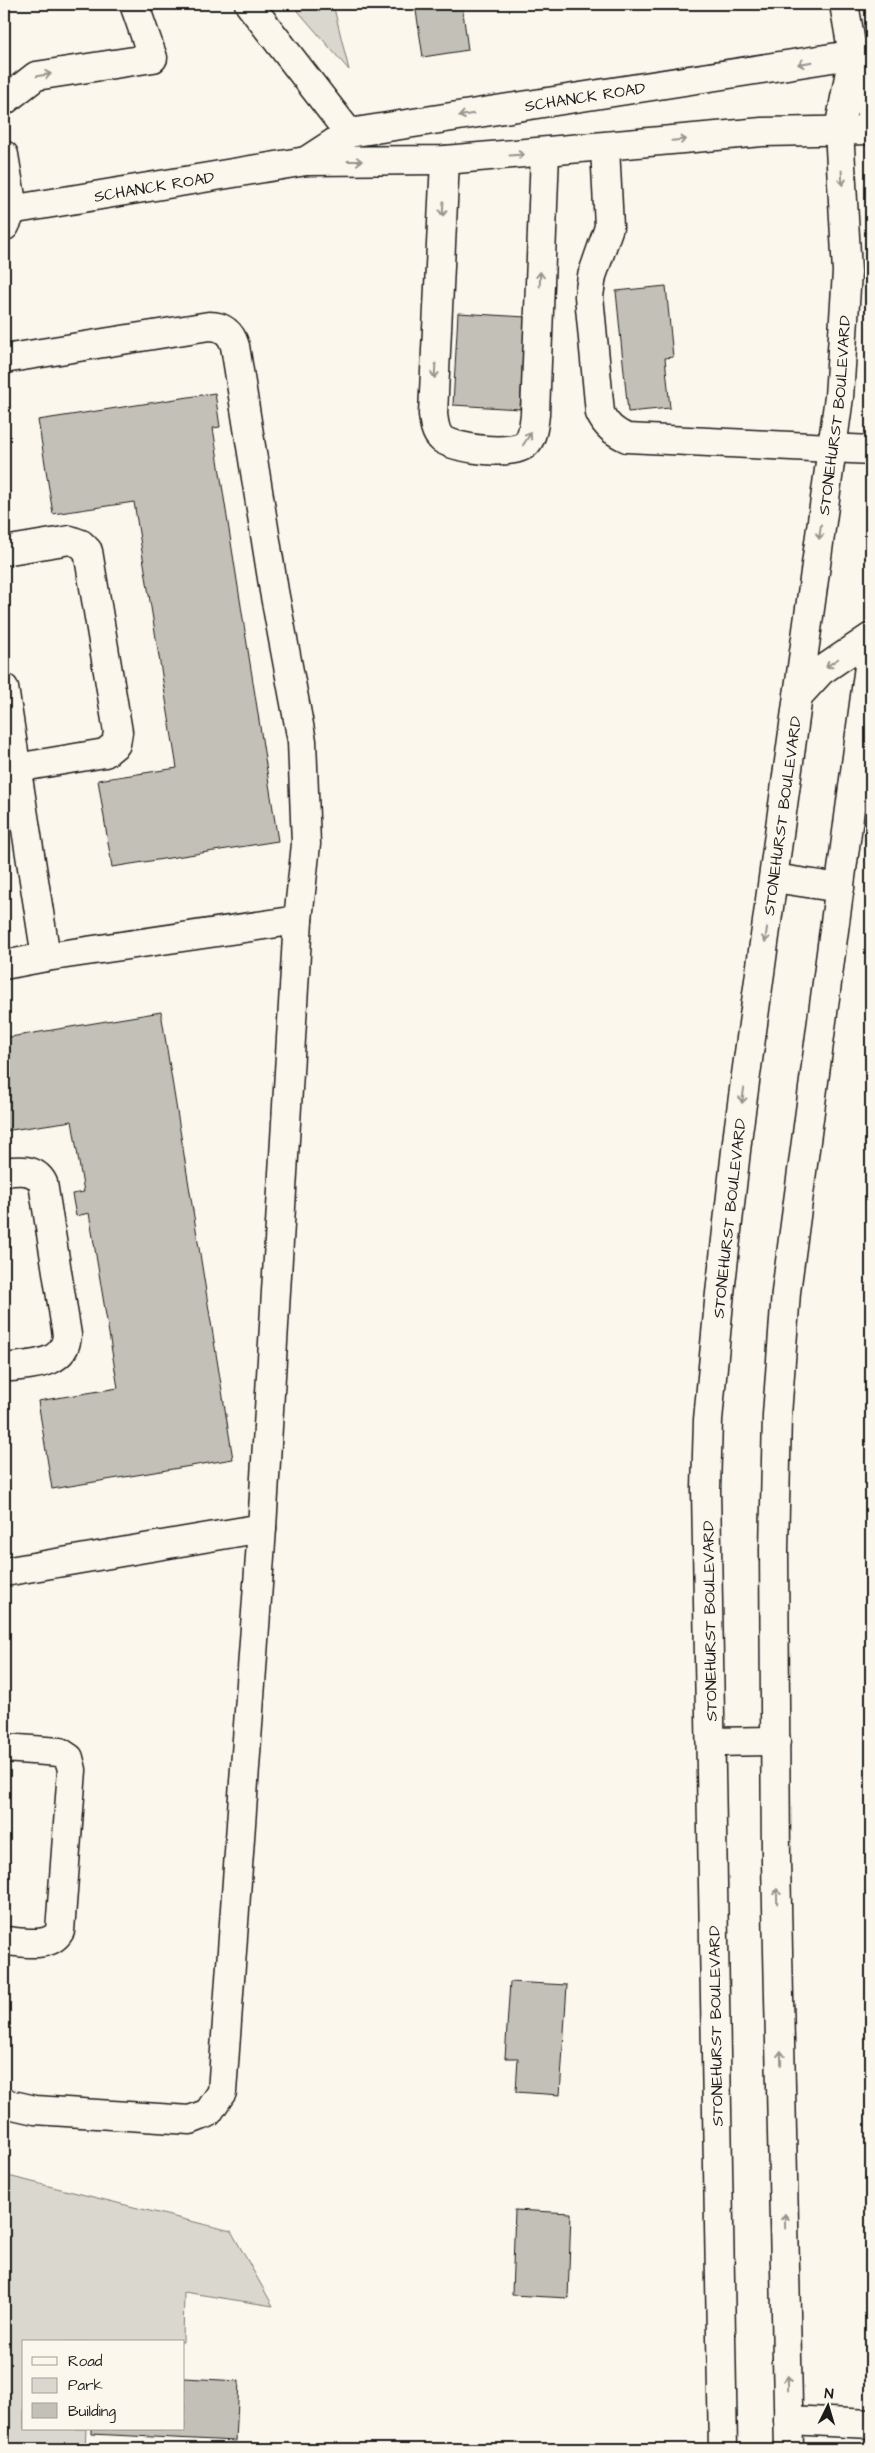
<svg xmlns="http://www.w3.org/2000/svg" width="875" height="2453" font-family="'Architects Daughter',sans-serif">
<rect width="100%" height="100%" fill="#fbf7ec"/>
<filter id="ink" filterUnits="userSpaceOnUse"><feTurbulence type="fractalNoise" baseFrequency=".02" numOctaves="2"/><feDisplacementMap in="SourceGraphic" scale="10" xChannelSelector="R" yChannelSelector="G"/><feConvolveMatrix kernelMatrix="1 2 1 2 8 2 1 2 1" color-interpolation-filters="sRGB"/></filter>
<g filter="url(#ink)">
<path fill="#dad7ce" stroke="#7b7a75" d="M292 4H333L349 70Z
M4 2175 231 2231 273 2306 184 2292 183 2342H24V2429H86L85 2449H4Z"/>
<path fill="#c3c0b8" stroke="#1c1c1c" d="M415 4H462L468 50 423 57Z
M666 286 673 357 665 358 670 408 628 412 616 291Z
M458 313 526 317 520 409 453 405Z
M215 393 220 427 213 428 278 841 112 867 98 780 177 768 134 502 53 514 38 420Z
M161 1012 233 1459 52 1489 38 1401 118 1388 89 1213 76 1216 72 1194 84 1192 72 1121 4 1131V1038Z
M510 1982 567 1985 560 2095 516 2092 518 2058H505Z
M515 2210 571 2213 568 2298 512 2295Z
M184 2378 239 2381 236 2441 91 2434V2429H184Z"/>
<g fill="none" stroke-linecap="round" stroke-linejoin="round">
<defs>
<g id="minor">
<path d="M249 4 349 133"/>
<path d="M844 4 853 55 871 114"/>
<path d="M4 101 36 76 153 58 134 4"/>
<path d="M605 147 609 227 592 276 589 296 600 413C606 426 614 432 627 438L871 450"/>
<path d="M4 155 13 209 5 226"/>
<path d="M445 160 433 414C434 423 435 433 442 439 456 449 515 457 527 443 533 436 534 423 535 414L545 153"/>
<path id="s1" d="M306 161 349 133 870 52"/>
<path id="s2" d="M4 211 306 161 445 160 762 132 871 130"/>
<path d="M4 359 209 326C223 326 231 333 235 346L274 591 302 741 306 844 298 920 262 1528 4 1572"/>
<path d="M4 551 70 540 81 544 88 551 118 732 116 744 105 753 4 770"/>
<path d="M4 688 46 957 4 965"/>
<path d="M798 696 821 671 871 637"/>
<path d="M774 878 840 888"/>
<path d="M46 957 298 920"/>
<path d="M4 1172C19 1170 35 1168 43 1183L67 1335C65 1367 29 1364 4 1368"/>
<path d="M711 1742 776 1741"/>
<path d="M4 1748 60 1752 69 1758 72 1770 60 1931C50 1949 22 1942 4 1941"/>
<path d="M4 2103 35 2110 190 2120 208 2113 222 2092 262 1528"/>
<path d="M788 2420 871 2424"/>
<path id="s3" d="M723 2449 706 1489 708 1420 719 1302 738 1133 839 397 847 272 839 130 853 55"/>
<path d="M789 2449 776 1861 774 1550 777 1415 786 1292 871 651"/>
</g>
</defs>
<use href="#minor" stroke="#1c1c1c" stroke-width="31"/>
<use href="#minor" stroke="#fbf7ec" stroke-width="28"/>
</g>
<defs><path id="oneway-shaft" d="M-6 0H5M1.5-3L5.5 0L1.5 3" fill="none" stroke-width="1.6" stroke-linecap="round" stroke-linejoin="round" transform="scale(1.25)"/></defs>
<g stroke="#97948e">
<use href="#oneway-shaft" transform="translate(805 63) rotate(171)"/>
<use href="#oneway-shaft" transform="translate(44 75) rotate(-10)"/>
<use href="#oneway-shaft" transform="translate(466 115) rotate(171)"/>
<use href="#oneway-shaft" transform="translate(679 140) rotate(-5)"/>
<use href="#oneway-shaft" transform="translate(517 155) rotate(-4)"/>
<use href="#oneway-shaft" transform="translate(355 161)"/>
<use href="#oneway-shaft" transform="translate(842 178) rotate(87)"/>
<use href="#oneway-shaft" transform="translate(443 209) rotate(93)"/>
<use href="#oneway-shaft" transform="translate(540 279) rotate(-88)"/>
<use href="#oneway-shaft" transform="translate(435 371) rotate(93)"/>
<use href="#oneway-shaft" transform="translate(527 439) rotate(-57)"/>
<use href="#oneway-shaft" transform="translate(820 532) rotate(98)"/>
<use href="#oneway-shaft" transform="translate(832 663) rotate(145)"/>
<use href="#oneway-shaft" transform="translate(766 935) rotate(98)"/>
<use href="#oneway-shaft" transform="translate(743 1096) rotate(98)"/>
<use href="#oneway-shaft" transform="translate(777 1896) rotate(-91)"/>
<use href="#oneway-shaft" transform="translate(781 2058) rotate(-91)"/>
<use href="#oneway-shaft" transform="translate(785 2221) rotate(-91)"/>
<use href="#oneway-shaft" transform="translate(788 2383) rotate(-91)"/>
</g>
</g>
<g text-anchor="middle" stroke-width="4.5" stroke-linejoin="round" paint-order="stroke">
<g font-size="16" fill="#1c1c1c" stroke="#fbf7ec">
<text dy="6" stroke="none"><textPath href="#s1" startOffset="290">SCHANCK ROAD</textPath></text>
<text dy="6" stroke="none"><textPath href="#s2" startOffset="152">SCHANCK ROAD</textPath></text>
<text dy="6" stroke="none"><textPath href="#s3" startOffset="2042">STONEHURST BOULEVARD</textPath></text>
<text dy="6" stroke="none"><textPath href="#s3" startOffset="1638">STONEHURST BOULEVARD</textPath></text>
<text dy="6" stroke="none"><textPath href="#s3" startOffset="1232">STONEHURST BOULEVARD</textPath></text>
<text transform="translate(709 1621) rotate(-91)" y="6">STONEHURST BOULEVARD</text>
<text transform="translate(715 2026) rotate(-91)" y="6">STONEHURST BOULEVARD</text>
</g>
</g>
<rect width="875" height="2453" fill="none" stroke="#fbf7ec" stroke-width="20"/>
<rect x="10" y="10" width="855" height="2433" fill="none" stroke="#1c1c1c" stroke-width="2" filter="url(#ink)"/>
<rect x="22" y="2340" width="162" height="90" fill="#fbf7ec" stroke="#a29f99"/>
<rect x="32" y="2357" width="25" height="8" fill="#fbf7ec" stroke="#a29f99"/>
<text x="68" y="2366" font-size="15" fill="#1c1c1c">Road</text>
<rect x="32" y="2378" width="25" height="15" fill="#dad7ce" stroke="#a29f99"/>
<text x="68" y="2390" font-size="15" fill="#1c1c1c">Park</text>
<rect x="32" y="2403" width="25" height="15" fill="#c3c0b8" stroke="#a29f99"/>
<text x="68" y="2416" font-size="15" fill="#1c1c1c">Building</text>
<g transform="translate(828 2406) rotate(5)" stroke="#fbf7ec" stroke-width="4" paint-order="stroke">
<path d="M0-4L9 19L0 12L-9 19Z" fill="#1c1c1c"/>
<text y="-8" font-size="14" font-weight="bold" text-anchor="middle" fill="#1c1c1c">N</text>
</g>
</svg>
